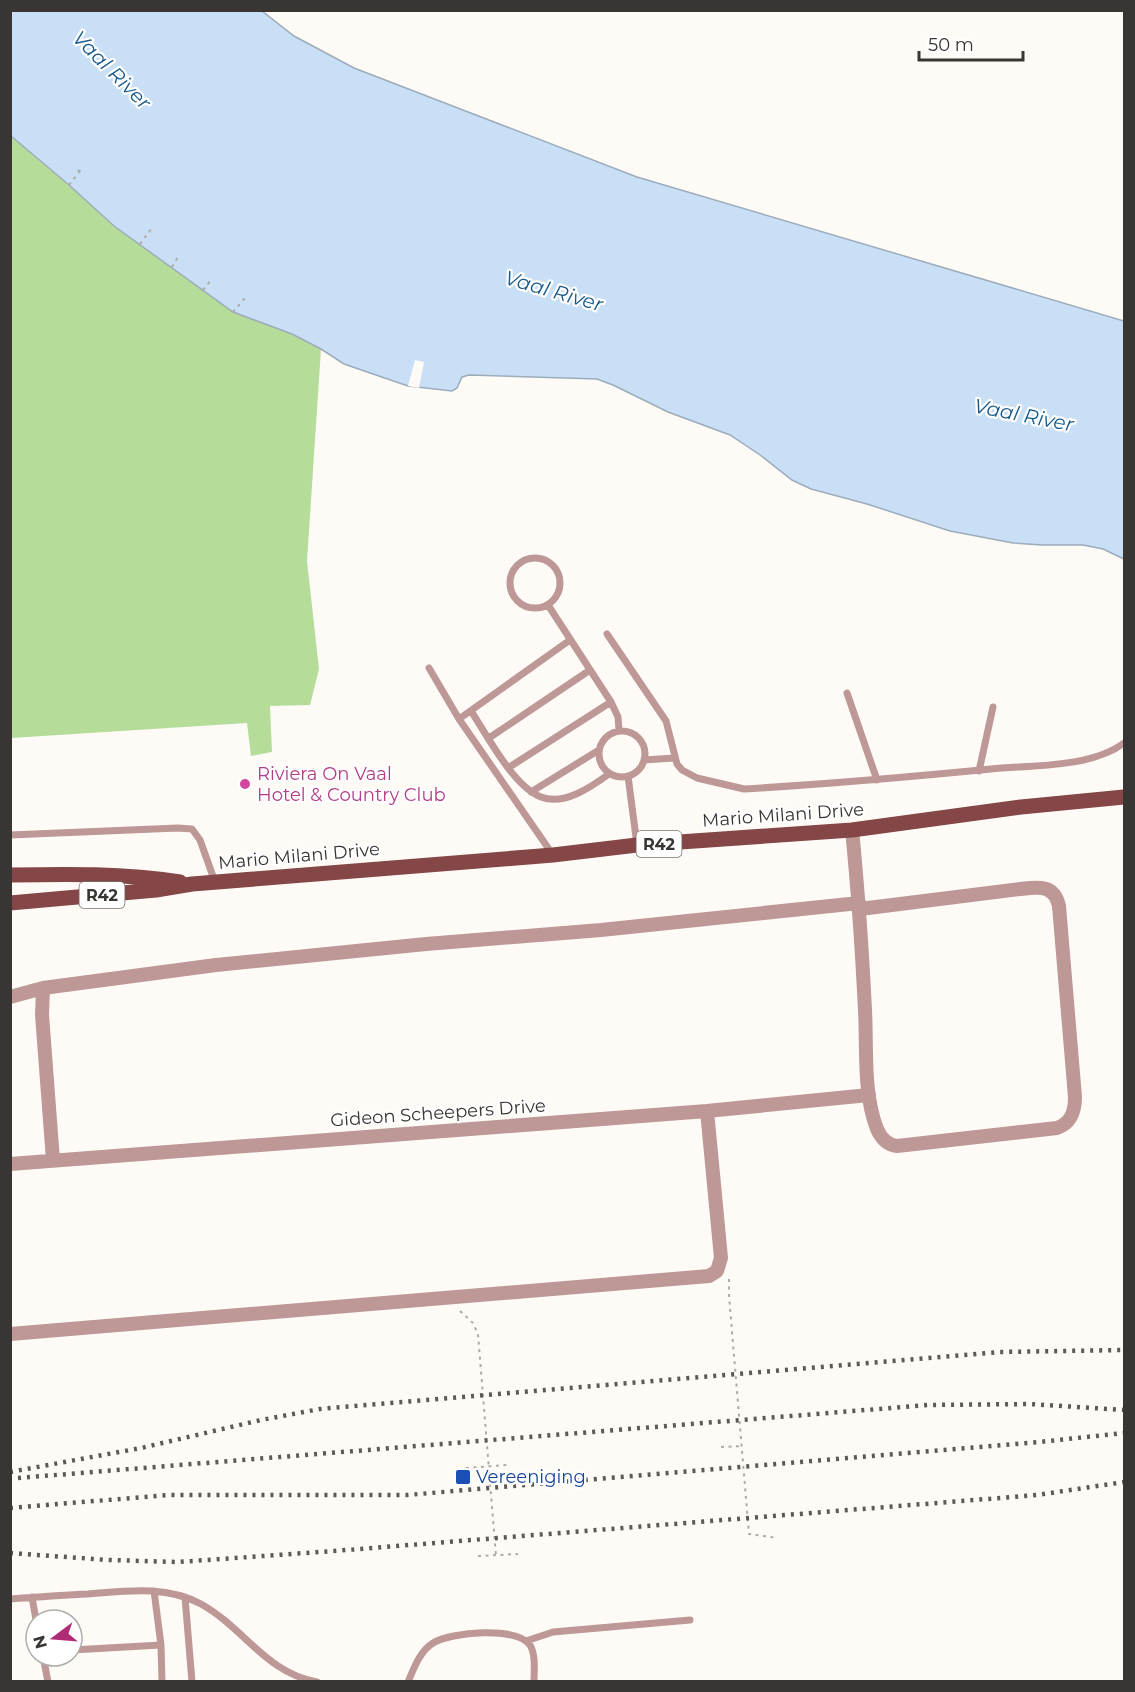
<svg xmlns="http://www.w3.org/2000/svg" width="1135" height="1692" font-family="Montserrat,sans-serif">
<rect width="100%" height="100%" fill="#fefbf7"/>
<path fill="#b5dc99" d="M11 136 69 185 114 226 233 312 292 334 321 349 307 561 319 669 310 705 270 706 272 752 251 756 247 723 11 738Z"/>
<path fill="#c8dff6" stroke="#9dacbb" stroke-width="1.5" d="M11 11H262L294 36 354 68 637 177 1124 321V559L1103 549 1083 545H1042L1013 543 950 531 867 504 811 489 792 480 760 455 730 435 668 412 613 385 597 379 469 375 462 377 457 388 452 391 408 386 344 364 321 349 292 334 233 312 114 226 69 185 11 136Z"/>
<path fill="#fefbf7" d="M415 360 424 362 419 388 408 386Z"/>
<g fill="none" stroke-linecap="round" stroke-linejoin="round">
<path stroke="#aeaba7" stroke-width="2" stroke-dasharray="3 4.5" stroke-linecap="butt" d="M78 170 83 173
M69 185 80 171
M140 244 152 228
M172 267 179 255
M203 290 212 279
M233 312 245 298
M729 1279V1296L749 1534 778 1538
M460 1311 473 1323 478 1334 496 1556
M721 1447 743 1446
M466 1468 507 1465
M478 1556 518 1554"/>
<path stroke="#bd9897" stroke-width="7" d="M510 583a25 25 0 1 1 50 0a25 25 0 1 1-50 0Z
M548 605 611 702 618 717 619 730
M607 634 666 721 677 764 682 770 697 778 744 789C827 784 909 777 991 769 1031 765 1091 768 1124 743
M429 668 459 719 553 855
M847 693 877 780
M471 711C487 735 513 786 541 797 564 806 591 787 609 774
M459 719 570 640
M599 754a23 23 0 1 1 46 0a23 23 0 1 1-46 0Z
M489 738 590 670
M644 760 674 758
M508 768 611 702
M979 771 993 707
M628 776 637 845
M531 792 599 750
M10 835 178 828 192 829 200 840 215 882
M154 1591 161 1645 162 1682
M32 1597 36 1620
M185 1597 192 1682
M10 1599C36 1597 62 1595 88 1594 126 1591 166 1585 201 1604 244 1628 266 1673 317 1682
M526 1641 553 1632 690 1620
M72 1650 161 1645
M43 1656 48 1682
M408 1682C414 1668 420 1651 433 1643 451 1632 516 1626 530 1645 536 1655 534 1670 534 1682"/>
<path stroke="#bd9897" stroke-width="14" d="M852 830C858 890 862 950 865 1010 867 1048 863 1093 877 1129 881 1138 887 1145 897 1146L1057 1128C1071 1123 1075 1112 1075 1097L1059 906C1054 884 1038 887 1020 889L860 909
M43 988 42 1015 53 1160
M10 997 43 988 216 965 426 944 601 930 859 903
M10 1164 707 1111 869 1095
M10 1334 709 1276 717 1271 721 1258 707 1111"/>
<path stroke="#844646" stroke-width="15" d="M10 875C67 874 124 873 180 882
M10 903 156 890 192 884 553 855 637 845 852 830 1021 807 1124 797"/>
<path stroke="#5c5956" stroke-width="4.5" stroke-dasharray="3 6" stroke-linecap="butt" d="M10 1472 141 1448 261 1420 320 1409 1000 1352 1124 1350
M18 1478 928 1405 1030 1404 1124 1410
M10 1508 168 1495H407L1039 1442 1124 1433
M10 1553 108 1560 178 1562 334 1551 1037 1495 1124 1482"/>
</g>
<circle fill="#d1479c" stroke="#fff" stroke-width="2" cx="245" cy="784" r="6"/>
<rect fill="#1a4fb4" stroke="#fff" stroke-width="2" x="455" y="1469" width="16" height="16" rx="3"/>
<g text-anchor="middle" stroke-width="4.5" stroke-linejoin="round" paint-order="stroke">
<g fill="#fff" stroke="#747270" stroke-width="1.5">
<rect x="636.5" y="831" width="45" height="26" rx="4.5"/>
<rect x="79.5" y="882" width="45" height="26" rx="4.5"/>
</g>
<g font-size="16" font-weight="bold" fill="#383532">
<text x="659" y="850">R42</text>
<text x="102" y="901">R42</text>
</g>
<g font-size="18" fill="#b23c85" stroke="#fff" text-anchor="start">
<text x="257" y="780">Riviera On Vaal<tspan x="257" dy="21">Hotel &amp; Country Club</tspan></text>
</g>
<g font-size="18" fill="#383532" stroke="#fff">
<text transform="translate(783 815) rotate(-4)" y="6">Mario Milani Drive</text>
<text transform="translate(299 856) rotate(-5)" y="6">Mario Milani Drive</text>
<text transform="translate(438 1113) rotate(-4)" y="6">Gideon Scheepers Drive</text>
</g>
<g font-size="18" fill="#164399" stroke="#fff" text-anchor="start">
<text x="476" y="1483">Vereeniging</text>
</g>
<g font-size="20" font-style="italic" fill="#17598b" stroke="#fff">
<text transform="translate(112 70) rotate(45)" y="7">Vaal River</text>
<text transform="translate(554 291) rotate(16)" y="7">Vaal River</text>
<text transform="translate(1024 415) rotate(11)" y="7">Vaal River</text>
</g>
</g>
<rect width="1135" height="1692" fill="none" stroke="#383532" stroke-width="24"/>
<g transform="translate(54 1638) rotate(254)"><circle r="28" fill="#ffffff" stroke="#afaead" stroke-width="1.5"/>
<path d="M0-4.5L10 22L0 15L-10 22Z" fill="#ae2b75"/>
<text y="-9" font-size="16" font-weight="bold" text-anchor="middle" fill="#383532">N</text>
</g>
<path d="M919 51v9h104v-9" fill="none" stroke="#383532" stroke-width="3"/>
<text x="928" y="51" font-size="18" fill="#383532" stroke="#ffffff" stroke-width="4.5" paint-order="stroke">50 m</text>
</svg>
